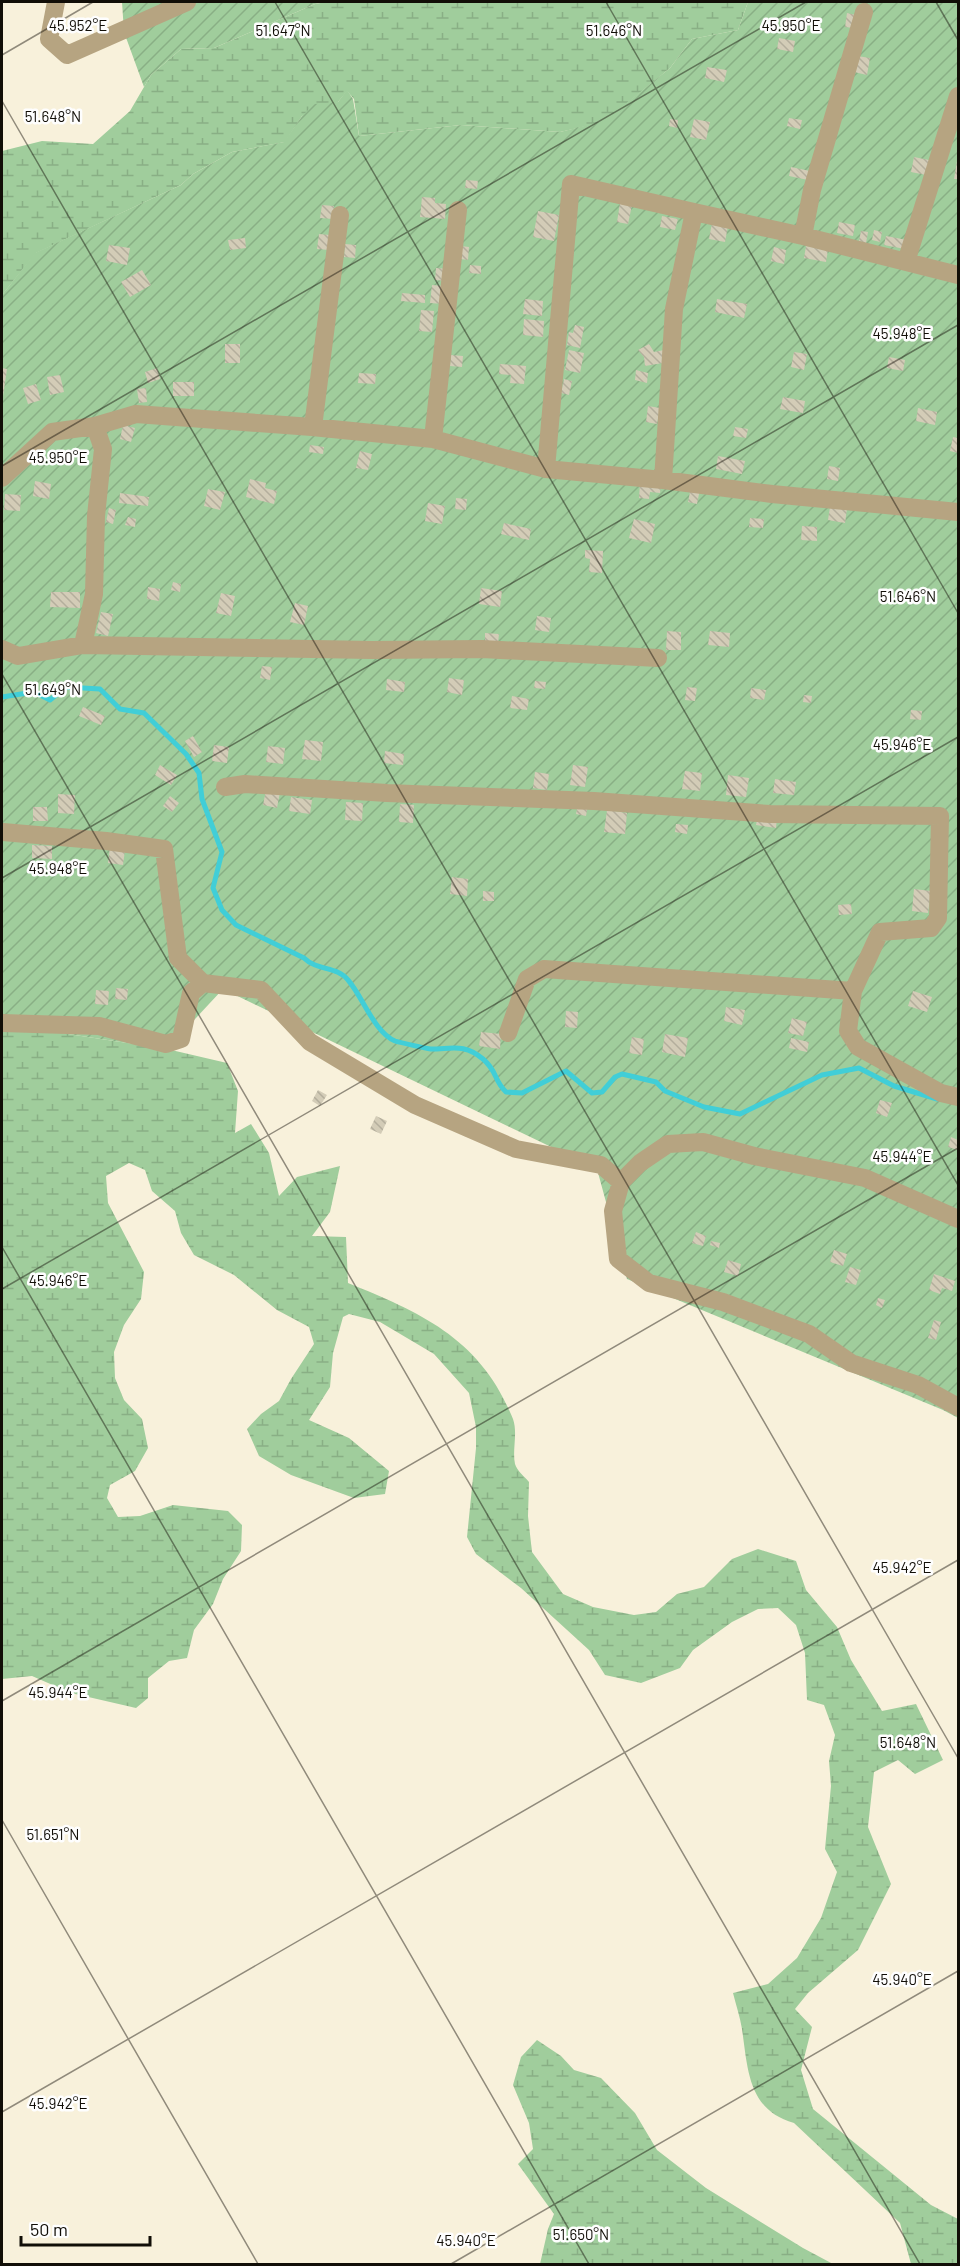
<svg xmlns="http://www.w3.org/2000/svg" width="960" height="2266" font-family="Barlow,sans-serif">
<defs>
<pattern id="wetland-marsh" width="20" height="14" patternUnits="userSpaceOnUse" patternTransform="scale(1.5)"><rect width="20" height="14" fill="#a0cd9c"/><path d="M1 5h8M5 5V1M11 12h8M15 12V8" fill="none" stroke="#89af85"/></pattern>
<pattern id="garden-furrows" width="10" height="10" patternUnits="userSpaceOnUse" patternTransform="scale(1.5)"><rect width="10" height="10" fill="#a0cd9c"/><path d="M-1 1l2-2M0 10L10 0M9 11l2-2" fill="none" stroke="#89af85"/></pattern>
<pattern id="building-back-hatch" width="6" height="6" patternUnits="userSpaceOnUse" patternTransform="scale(1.5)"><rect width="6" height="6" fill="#d3ccb7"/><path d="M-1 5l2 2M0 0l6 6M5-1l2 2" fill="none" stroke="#b4ae9c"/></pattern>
</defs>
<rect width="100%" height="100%" fill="#f8f1db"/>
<path fill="url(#wetland-marsh)" d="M326 2H748L738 30 692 39 670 68 604 122 560 132 461 125 359 136 354 99 347 91 338 102 302 116 285 142 232 152 193 174 181 185 36 253 2 295V151L42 141 93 144 130 111 151 75 181 49 214 48 315 4Z
M2 1024 167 1049 227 1063 238 1091 235 1133 251 1124 269 1153 279 1196 297 1177 340 1166 330 1212 312 1236 346 1237 348 1283C422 1313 481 1339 513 1419 518 1433 512 1450 515 1464 517 1471 525 1477 529 1482L528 1516 532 1552 563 1594 593 1607 634 1615 656 1612 677 1594 704 1587 732 1559 758 1549 796 1561 806 1590 837 1627 851 1660 882 1711 916 1704 943 1760 915 1774 898 1760 874 1772 868 1827 891 1884 858 1950 808 1993 795 2009 812 2027 801 2070 813 2109 931 2205 958 2219V2264H911L900 2223 794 2123C748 2110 748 2070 742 2029 740 2017 736 2005 733 1993L768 1984 797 1958 821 1918 837 1872 825 1849 831 1786 829 1761 835 1735 824 1705 807 1700 805 1653 796 1625 778 1608 758 1609 732 1622 693 1650 680 1668 641 1683 605 1675 589 1650 521 1588 476 1554 467 1537 476 1448V1427L469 1393 434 1354 380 1322 349 1314 343 1317 333 1353 330 1387 309 1420 349 1438 389 1471 385 1494 354 1498 291 1475 259 1456 247 1429 261 1414 279 1401 291 1379 314 1344 309 1327 277 1310 234 1275 194 1255 181 1233 175 1211 152 1191 145 1170 129 1163 106 1176 108 1203 144 1272 141 1299 124 1325 114 1352 115 1378 124 1400 142 1419 148 1448 135 1471 110 1485 107 1498 118 1517 140 1516 173 1505 228 1511 242 1525 241 1551 223 1579 213 1604 194 1630 187 1658 169 1661 148 1678V1698L136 1708 71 1693 32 1676 2 1679Z
M537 2040 561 2056 574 2070 601 2078 635 2113 657 2150 706 2188 803 2248 833 2264H540L548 2229 554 2214 518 2164 533 2149 529 2123 513 2085 521 2057Z"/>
<path fill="url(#garden-furrows)" d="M122 2H326L315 4 214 48 181 49 151 75 144 87 124 32Z
M748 2H958V1418L943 1410 627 1279 597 1169 223 989 167 1049 2 1024V295L35 253 181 185 193 174 232 152 284 142 302 116 314 104 338 102 347 90 353 99 359 136 461 125 560 132 604 121 670 68 692 39 738 30Z"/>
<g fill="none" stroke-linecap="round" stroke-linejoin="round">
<path stroke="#41ced7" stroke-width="5" d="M2 697 34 692 50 700 66 687 100 689 120 709 144 713 186 754 199 773 202 799 222 852 213 888 222 910 236 925 304 958C317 971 337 966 348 980 363 997 374 1032 395 1041 398 1042 428 1049 431 1049 452 1049 464 1043 483 1059 498 1072 493 1079 506 1092L522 1093 566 1071 592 1093 602 1092 615 1077 622 1074 656 1082 665 1091 704 1107 740 1114 822 1075 859 1068 894 1086 937 1099"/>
</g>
<path fill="url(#building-back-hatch)" d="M847 13 856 15 854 28 845 27Z
M779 38 795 41 793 52 777 49Z
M857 56 870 58 867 75 854 72Z
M707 67 727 70 724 82 705 78Z
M789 118 802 120 800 129 787 126Z
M670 119 678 120 677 128 669 126Z
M694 119 710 122 706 140 690 137Z
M914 157 929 160 926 175 911 172Z
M957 161H958V179H954Z
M791 167 810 171 808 180 789 176Z
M466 180 478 181 477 189 465 188Z
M422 197 435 198V203L446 204 445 219 420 217Z
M620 203 632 205 628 224 617 222Z
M322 205 334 206 333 219 320 218Z
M538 211 559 215 554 241 533 237Z
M662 216 678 219 675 230 660 227Z
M839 222 855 225 853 236 837 233Z
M712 223 728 226 725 242 709 239Z
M874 230 882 232 880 242 872 240Z
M861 231 868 232 866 243 859 241Z
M319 234 330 235 329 250 317 249Z
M886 236 907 240 905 249 884 245Z
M245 238 246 248 230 250 228 240Z
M345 244 356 245 355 258 344 257Z
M109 245 130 248 127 265 106 261Z
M461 246 469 247 468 260 460 259Z
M806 246 828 250 826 262 804 258Z
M774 247 786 250 784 264 771 261Z
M470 265 481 266V274L469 273Z
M436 268 449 269 448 281 435 280Z
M142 270 151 285 130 297 121 282Z
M432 285 445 286 443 304 430 303Z
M402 293 425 295V303L401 301Z
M525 299 543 301 542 316 523 314Z
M717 299 747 304 744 318 715 312Z
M421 310 434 311 432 332 419 331Z
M524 319 544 321 543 337 523 335Z
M575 325 584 327 580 348 567 345 569 332 573 333Z
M225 344H240V363H225Z
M649 344 654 352 664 350 663 363 645 366 644 357 638 350Z
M569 350 584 353 580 373 565 370Z
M794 352 807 354 804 370 791 367Z
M451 355 463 356 462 367 450 366Z
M889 357 905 360 903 371 887 368Z
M500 364 526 366 524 384 510 383 511 375 499 374Z
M2 368 7 369 3 396H2Z
M157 368 160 379 148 383 145 372Z
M636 370 648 373 647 383 635 380Z
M359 373 376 374 375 384 358 383Z
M60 375 64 392 50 395 47 377Z
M564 379 572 381 569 395 561 393Z
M173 382H194V396H173Z
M36 384 41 400 28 404 23 388Z
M146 388 147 402 139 403 137 389Z
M783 397 805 401 803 413 780 409Z
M648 406 660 408 657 424 646 422Z
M918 408 937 412 935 425 916 421Z
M123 425 135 428 131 442 120 439Z
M735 427 748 429 746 438 733 436Z
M953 437 958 438V453L950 451Z
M310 445 324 447 323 454 309 452Z
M360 451 372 454 368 470 356 468Z
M718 456 745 461 742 474 716 469Z
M829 466 840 468 838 481 827 479Z
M250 479 266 483 265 488 277 491 274 504 246 497Z
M35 481 51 484 49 499 33 496Z
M640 483 661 484 660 493 650 492 649 499 639 498Z
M691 487 700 489 697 504 688 502Z
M208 489 225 492 220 510 204 506Z
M120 493 149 497 148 506 119 503Z
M5 494 21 495 20 511 4 510Z
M456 498 467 499 466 510 455 509Z
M428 503 445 506 442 524 425 521Z
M830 507 847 509 845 523 828 520Z
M109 508 116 510 113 524 106 522Z
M128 517 136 519 135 527 125 525Z
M750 518 764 519 763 528 749 527Z
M634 519 655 524 651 543 629 538Z
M504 523 531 529 529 540 501 534Z
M802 526 817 527V541L801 540Z
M585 550 603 551 602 573 589 572 590 559 585 558Z
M173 582 181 584 180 592 171 590Z
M148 587 160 589 159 601 147 599Z
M481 588 502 591 500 607 479 604Z
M51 592H80V608L50 607Z
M221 593 235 596 231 616 216 613Z
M295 603 308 606 304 625 290 622Z
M101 612 113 614 108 636 96 633Z
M537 616 551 618 549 632 535 630Z
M667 631 681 632V650H666Z
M710 631 730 633 729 647 708 645Z
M485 633 499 634 498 643 485 642Z
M262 666 272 667 270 680 260 678Z
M449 678 464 680 462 695 447 692Z
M387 679 405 682 404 692 386 690Z
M535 681 546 682 545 689 534 688Z
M687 687 697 688 695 701 685 700Z
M751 688 766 690 764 700 750 698Z
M804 695 812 696 811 703 803 702Z
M512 696 529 699 527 710 510 708Z
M83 707 105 716 101 725 79 716Z
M911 710 922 711 921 720 910 719Z
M193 736 202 752 194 757 185 741Z
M305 740 323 742 321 761 302 759Z
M214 745 229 747 227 763 212 761Z
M268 746 285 748 283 764 266 762Z
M385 751 404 754 403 765 384 763Z
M160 765 177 775 171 785 155 775Z
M573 765 588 767 585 787 570 785Z
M685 771 702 773 700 791 682 789Z
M535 772 549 774 547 790 533 788Z
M728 775 749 778 746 797 726 795Z
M775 779 796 782 794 795 773 793Z
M266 790 280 792 277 808 263 805Z
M58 794 75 795 74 814 58 813Z
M170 796 179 803 172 812 163 806Z
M291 797 312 800 310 814 289 811Z
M346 802 363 803 362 821 345 820Z
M400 804 414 805 413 823 399 822Z
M578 804 588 805 586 816 576 814Z
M33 807H47L48 821H33Z
M607 810 627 813 625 834 604 832Z
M758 815 777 817 776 828 756 825Z
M676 824 688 825 687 834 675 832Z
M32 845 52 846V859L32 858Z
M110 847 125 850 123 865 108 863Z
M452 877 468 879 467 896 450 894Z
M914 889 931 891 928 913 912 911Z
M483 891 494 892V901H483Z
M851 904 852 914 839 915 838 905Z
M116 988 128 989 127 1000 115 999Z
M96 990 109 991 108 1005 95 1004Z
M913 991 932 997 927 1012 908 1006Z
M726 1007 745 1010 742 1025 724 1021Z
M566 1011 578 1012 577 1028 565 1027Z
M792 1018 807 1022 803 1036 788 1033Z
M481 1032 501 1034 500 1049 479 1046Z
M665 1034 688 1038 685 1057 662 1052Z
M632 1037 644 1039 642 1055 629 1053Z
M791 1038 809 1042 807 1052 789 1048Z
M318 1090 327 1095 320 1106 312 1101Z
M880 1100 892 1103 887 1117 876 1113Z
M376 1116 387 1121 381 1134 370 1129Z
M951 1137 958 1140V1150L948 1147Z
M696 1232 706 1236 703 1246 692 1243Z
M711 1241 720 1243 719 1248 710 1245Z
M834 1250 847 1254 843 1266 830 1262Z
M728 1260 741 1264 738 1276 724 1272Z
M850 1267 861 1270 856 1285 845 1282Z
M934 1274 955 1281 952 1291 942 1288 940 1294 929 1290Z
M878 1298 885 1300 882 1308 876 1305Z
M934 1320 941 1322 936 1340 928 1338Z"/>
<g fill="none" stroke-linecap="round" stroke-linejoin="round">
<path stroke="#b6a481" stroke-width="18" d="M56 2 49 39 67 55 187 2
M803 236 812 190 864 12
M906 262 958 96
M313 427 340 215
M433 439 458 210
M546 469 571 184 694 212
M2 478 52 432 95 426 136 414 312 427 433 439 546 469 663 480 674 309 694 212 803 236 958 275
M663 480 772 494 958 512
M83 645 372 650 482 649 658 658
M2 649 18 656 83 645 94 594 96 516 103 449 95 426
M225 787 245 784 387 793 594 801 770 814 940 816 938 918 931 928 880 932 853 991 848 1031 858 1047 941 1093 958 1097
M3 832 106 841 164 849 178 958 203 983 261 990 310 1042 415 1105 516 1149 601 1165 621 1182
M2 1023 99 1026 166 1044 181 1039 191 993 203 983
M508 1033 527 979 544 969 853 991
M958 1219 865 1178 754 1156 703 1142 668 1144 640 1163 621 1182 613 1211 618 1259 649 1283 723 1302 809 1334 851 1363 918 1385 958 1407"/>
</g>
<path fill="none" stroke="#110e07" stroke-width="1.5" stroke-opacity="0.45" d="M275 2 958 1185M606 2 958 613M936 2 958 40M2 55 93 2M2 101 958 1758M2 466 806 2M2 674 920 2264M2 878 958 325M2 1247 589 2264M2 1289 958 737M2 1701 958 1148M2 1820 258 2264M2 2112 958 1560M451 2264 958 1971"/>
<g font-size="15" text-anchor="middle" fill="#110e07" stroke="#fefefe" stroke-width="5" stroke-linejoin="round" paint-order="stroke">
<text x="791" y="31">45.950°E</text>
<text x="78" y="31">45.952°E</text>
<text x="283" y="36">51.647°N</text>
<text x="614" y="36">51.646°N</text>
<text x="53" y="122">51.648°N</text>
<text x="902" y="339">45.948°E</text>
<text x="58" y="463">45.950°E</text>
<text x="908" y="602">51.646°N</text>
<text x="53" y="695">51.649°N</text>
<text x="902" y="750">45.946°E</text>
<text x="58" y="874">45.948°E</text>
<text x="902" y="1162">45.944°E</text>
<text x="58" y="1286">45.946°E</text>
<text x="902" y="1573">45.942°E</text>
<text x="58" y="1698">45.944°E</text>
<text x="908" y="1748">51.648°N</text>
<text x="53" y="1840">51.651°N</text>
<text x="902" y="1985">45.940°E</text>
<text x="58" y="2109">45.942°E</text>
<text x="581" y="2240">51.650°N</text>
<text x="466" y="2246">45.940°E</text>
</g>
<rect width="960" height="2266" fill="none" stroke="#110e07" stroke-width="6"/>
<path d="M21 2236v9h129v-9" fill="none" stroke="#110e07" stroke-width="3"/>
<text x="30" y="2236" font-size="18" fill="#110e07" stroke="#fefefe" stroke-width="4.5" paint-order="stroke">50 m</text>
</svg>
